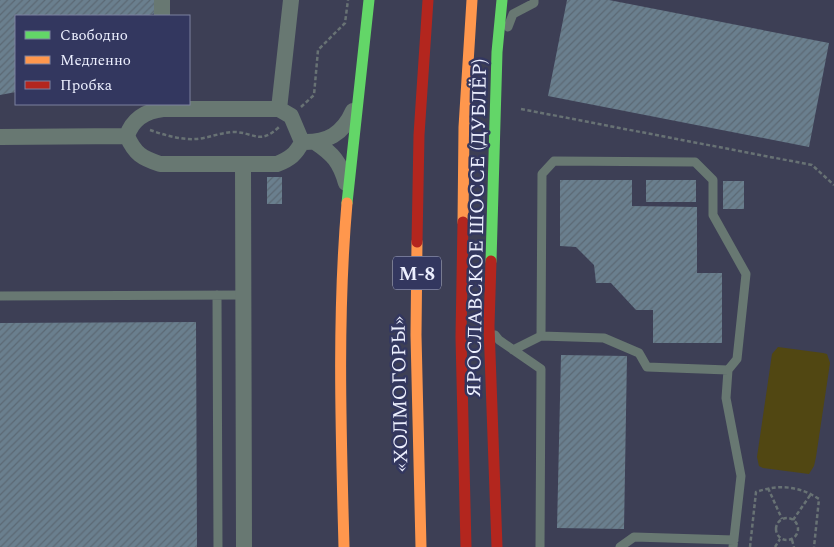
<svg xmlns="http://www.w3.org/2000/svg" width="834" height="547" font-family="Spectral,serif">
<defs>
<pattern id="building-hatch" width="6" height="6" patternUnits="userSpaceOnUse" patternTransform="scale(1.25)"><rect width="6" height="6" fill="#6a7f8e"/><path d="M-1 1l2-2M0 6l6-6M5 7l2-2" fill="none" stroke="#5c6974"/></pattern>
</defs>
<rect width="100%" height="100%" fill="#3d3f55"/>
<path fill="#514712" d="M778 347 823 353 827 354 830 363 816 457 814 466 809 474 763 468 759 466 757 457 772 354Z"/>
<path fill="url(#building-hatch)" d="M0 0H154L158 12 147 16H16V92L0 95Z
M567 0H609L829 43 809 147 548 96Z
M267 177H282V204H267Z
M560 180H632V206L697 207V273H722V343H653V310H636L611 283H596L594 265 576 247 560 246Z
M646 180H696V202H646Z
M723 181H744V209H723Z
M196 322 197 547H0V323Z
M561 355 627 356 624 529 557 528Z"/>
<g fill="none" stroke-linecap="round" stroke-linejoin="round">
<path stroke="#687274" stroke-width="2.5" stroke-dasharray="4 2.5" stroke-linecap="butt" d="M301 107 314 95 318 50 345 23 348 0
M521 109 812 165 834 185
M150 130C164 135 181 140 196 139 209 138 222 132 235 132 255 133 260 145 279 127
M768 488 782 519
M776 529a11 11 0 1 1 22 0a11 11 0 1 1-22 0Z
M793 520 811 494
M792 540 794 547
M750 547 756 492C779 484 799 486 819 499L814 547
M775 547 780 539"/>
<path stroke="#687872" stroke-width="9" d="M508 27 513 14 534 3V0
M217 295 218 547
M0 296 243 295
M495 335 499 340 541 369 540 547
M541 336 542 174 554 161 695 162 713 180V215L746 274 737 359 728 370
M513 350 541 336 604 338 639 353 647 367 728 370 726 398 741 476 733 547
M620 547 634 537 734 540"/>
<path stroke="#687872" stroke-width="16" d="M162 0V16
M163 109H279L291 116 302 142C296 154 290 159 277 164H160C142 158 135 154 127 136 132 120 145 111 163 109Z
M279 109 291 0
M0 137 127 136
M302 142C327 143 343 134 353 111
M315 142C333 154 340 162 346 183
M243 165 244 547"/>
<path stroke="#63d668" stroke-width="11" d="M347 203 369 0
M491 261 497 52 502 0"/>
<path stroke="#ff974d" stroke-width="11" d="M463 222 464 127 472 0
M417 242 416 335 421 547
M344 547C341 432 337 318 347 203"/>
<path stroke="#b3261e" stroke-width="11" d="M463 222 461 337 466 547
M417 242 419 135 428 0
M491 261 489 326 497 547"/>
</g>
<g text-anchor="middle" stroke-width="5" stroke-linejoin="round" paint-order="stroke">
<rect fill="#33375f" stroke="#b4b8ce" stroke-width="1" x="393" y="256.5" width="48" height="33" rx="4"/>
<g font-size="19" font-weight="bold" fill="#eceffe">
<text x="417" y="280">М-8</text>
</g>
<g font-size="20" fill="#eceffe" stroke="#33375f">
<text transform="translate(476 228) rotate(-89)" y="7">ЯРОСЛАВСКОЕ ШОССЕ (ДУБЛЁР)</text>
<text transform="translate(399 394) rotate(-91)" y="7">«ХОЛМОГОРЫ»</text>
</g>
</g>
<rect x="15" y="15" width="175" height="90" fill="#33375f" stroke="#7d819f"/>
<rect x="25" y="31" width="25" height="8" fill="#63d668" stroke="#7d819f"/>
<text x="60" y="40" font-size="15" fill="#eceffe">Свободно</text>
<rect x="25" y="56" width="25" height="8" fill="#ff974d" stroke="#7d819f"/>
<text x="60" y="65" font-size="15" fill="#eceffe">Медленно</text>
<rect x="25" y="81" width="25" height="8" fill="#b3261e" stroke="#7d819f"/>
<text x="60" y="90" font-size="15" fill="#eceffe">Пробка</text>
</svg>
